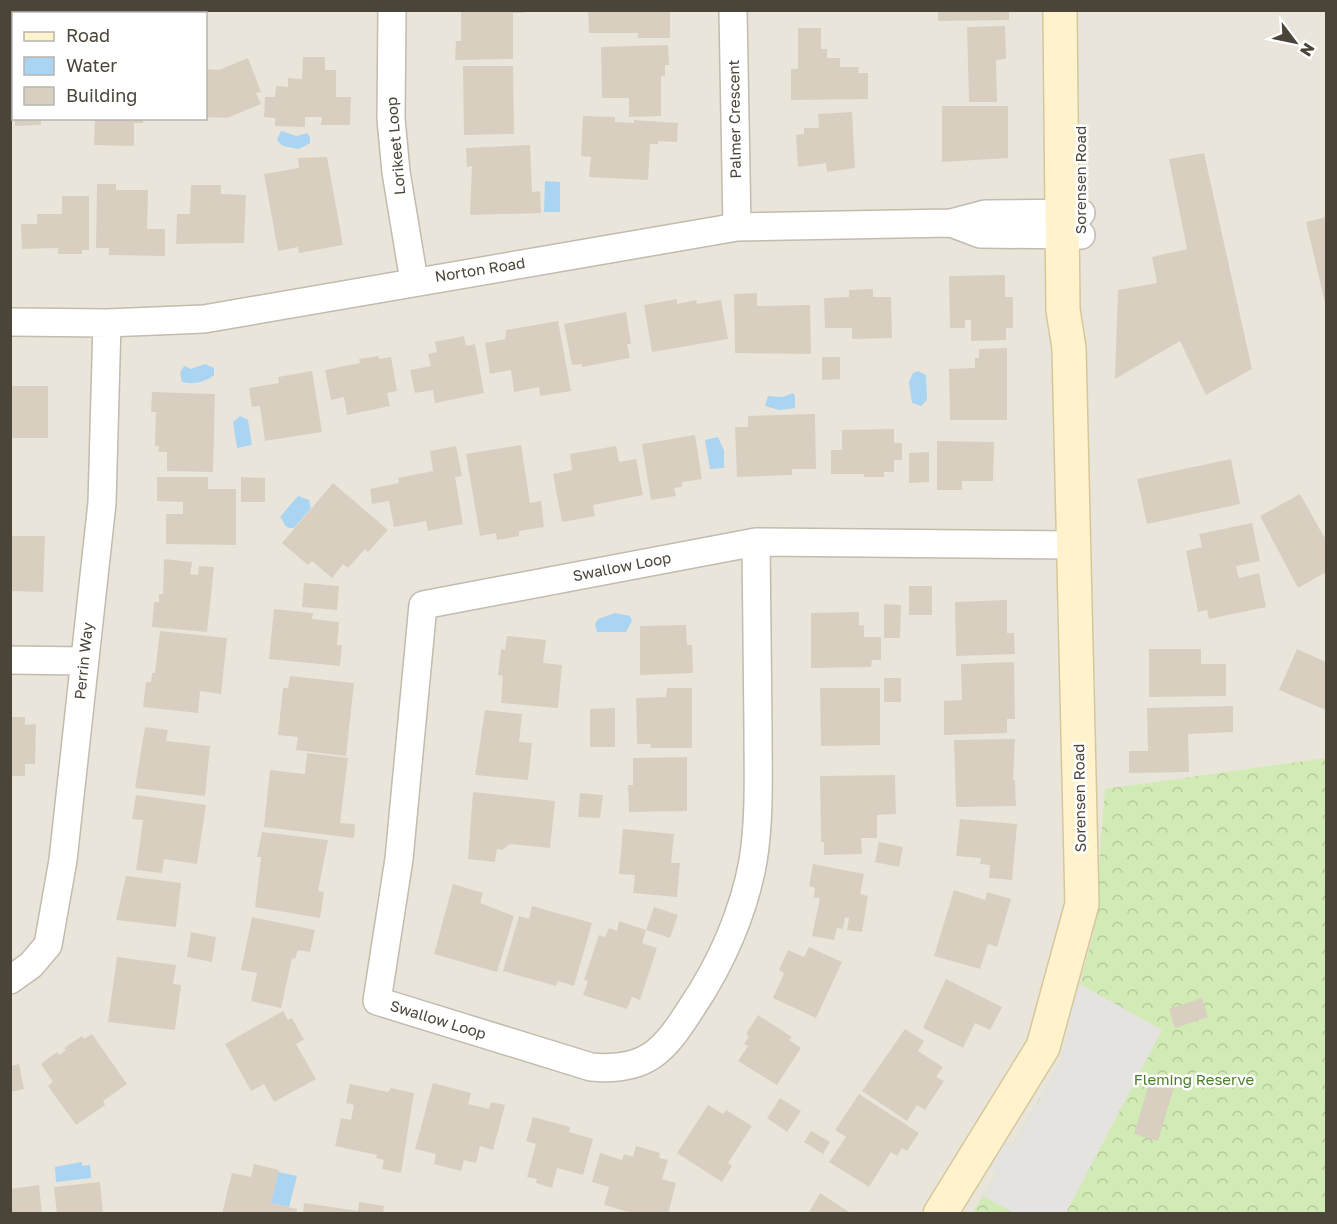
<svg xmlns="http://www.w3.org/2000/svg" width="1337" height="1224" font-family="'Golos Text',sans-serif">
<defs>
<pattern id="forest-crowns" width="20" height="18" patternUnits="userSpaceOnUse" patternTransform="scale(1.5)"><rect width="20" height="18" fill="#d2eab5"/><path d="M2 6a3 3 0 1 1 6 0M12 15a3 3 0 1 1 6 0" fill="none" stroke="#b6ca9c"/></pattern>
</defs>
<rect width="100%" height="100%" fill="#f6f3ec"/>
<path fill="#eae5da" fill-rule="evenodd" d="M11 11H1326V1213H11ZM14 14H206V118H14Z"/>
<path fill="url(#forest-crowns)" d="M1326 758V1213L972 1214 1060 1063 1070 1022 1065 1017 1064 969 1080 984 1094 931 1105 789Z"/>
<path fill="#e5e3e0" d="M1064 969 1080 984 1162 1030 1066 1213H1014L983 1196 997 1172 976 1166 997 1131 1013 1145 1060 1063 1070 1022 1065 1017Z"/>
<path fill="#a9d4f2" d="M281 131 297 136 307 133 310 137V143L299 149 283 146 277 140Z
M545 181 560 182V212H544Z
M205 364 214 368V375C206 382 193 385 182 382L180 373 184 366 191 369Z
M918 371 926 375 927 400 921 406 912 403 909 382 913 373Z
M793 393 795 396V408L779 410 765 406 768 396 783 397Z
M240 416 248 420 252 445 237 448 233 422Z
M718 437 724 451V468L710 469 705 440Z
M298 496 309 500 311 508 294 528C283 529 285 522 280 517Z
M615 613 630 616 632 621 626 632H597L595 624 598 619Z
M82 1162V1166L90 1165 91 1178 56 1182 55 1167Z
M278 1172 297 1176 289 1207 271 1203Z"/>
<path fill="#d8cfc1" d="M461 10H524V13H513V59L455 60 456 41H461Z
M588 10H670V38H638V33H589Z
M938 10H1009V20L938 21Z
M1005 26 1006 59 996 60 997 102H969L967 27Z
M798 28H821V49H827V58H840V67H859L858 73H868V99L791 100V69H798Z
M668 45 669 65H665V76H661V116L629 117V98H602L601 47Z
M303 57H325V70H336V97H351L350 125H321L322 117H305V127L275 126V118L264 117 265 97H275L276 86 288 87V78L302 79Z
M248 58 261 92 256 93 261 104 227 118 206 117V69L219 70Z
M463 66H513L514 134 464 135Z
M942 106H1008V158L942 162Z
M852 112 855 168 827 172 826 163 798 167 796 135 804 134V128H819L818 114Z
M583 116 615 117V122L634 123V120L678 123 677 142 658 141V144H650L648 180 589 177 591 157 581 156Z
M15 118H41V125L15 126Z
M95 118H143V123H134V146L94 145Z
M530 145 532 192 540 191 541 213 470 215 472 166 467 167 466 148Z
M1204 153 1252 369 1206 395 1180 341 1115 379 1118 290 1157 283 1152 257 1187 249 1169 159Z
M327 157 343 245 299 253 298 247 278 251 264 174 299 168 298 158Z
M97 184H116V190H148L147 229H165V256L109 255V248H96Z
M191 185H221V194L246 195 244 243 176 244 177 214H190Z
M62 196H89V250H82V254H58V248L22 249 21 224H37V214H62Z
M1326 217V307L1306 222Z
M1005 275V297H1013V328H1006V340L971 341V320H965V328H950L949 276Z
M873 289V297H891L892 338 852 339V328H825L824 298 849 297V290Z
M757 293V306L810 305 811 354 735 353 734 294Z
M677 299V304L696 300 697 304 721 300 728 339 652 352 644 305Z
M626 312 631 344H627L630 358 582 367V364L572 365 564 324Z
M558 321 571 391 540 396 539 387 514 392 511 370 490 374 485 343 505 339 506 330Z
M464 336 466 346 475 344 484 393 435 403 433 390 415 393 410 370 431 366 428 354 437 352 435 342Z
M1007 348V420H950L949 369 975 368V358H979V349Z
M379 356V359L391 357 397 391 387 393 390 406 347 415 344 397 331 400 325 370 360 363 359 359Z
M822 357H840V379L822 380Z
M312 371 322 432 265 441 260 406 252 407 249 388 279 383 278 377Z
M10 386H48V438H10Z
M152 392 215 394 213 472 167 471V452H158L159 446H155L156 412H151Z
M815 414 816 469H792V475L737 477 735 427H748V416Z
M894 429V443H902V460H894V472H884V477H864V474H831V450H842V430Z
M695 435 702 479 682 482V487L674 488 676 496 651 500 642 444Z
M937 441 994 442 993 481H962V490H937Z
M521 445 530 503 541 501 544 527 519 531V536L497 540 496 533 480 536 466 454Z
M456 446 462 476 455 477 463 524 428 531 426 521 394 527 389 501 372 504 370 489 399 483 398 478 433 471 430 451Z
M616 446 619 462 636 459 643 495 593 505 595 516 562 522 553 474 572 470 570 454Z
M929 452V482L909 483V453Z
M1231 459 1240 504 1147 524 1137 479Z
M157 477H208V489H236V545L166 544V514H183V502L157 501Z
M241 477 265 478V502H241Z
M333 483 388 530 368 552 365 549 348 568 343 564 332 578 312 561 308 565 282 543Z
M1300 494 1324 537 1326 536V572L1298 588 1260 516Z
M1252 523 1260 561 1236 566 1239 578 1259 573 1266 607 1209 619 1207 610 1198 612 1186 551 1202 547 1199 534Z
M10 536H45L43 592 10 591Z
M164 559 192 562 190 574 198 575 199 566 214 567 207 632 152 627 154 602H159V594H163Z
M304 583 339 586 337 610 302 607Z
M909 586H932V615H909Z
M1007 600V633H1014L1015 654 956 656 955 602Z
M884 604 901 605 900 638H884Z
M274 609 313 613 312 619 339 622 337 645H342L340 666 269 659Z
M859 612V626L864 625V637H881V660H872L871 667 811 668V613Z
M686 625 687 645H692L693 673 640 675V626Z
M160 631 227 638 221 694 200 691 198 713 143 707 146 682H151L152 673H155Z
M507 636 546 640 543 663 562 665 558 708 501 703 503 676 498 675 501 649 505 650Z
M1149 649H1201V664H1226V696L1149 697Z
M1297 649 1326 662V710L1279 690Z
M1014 662 1015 719H1007V733L944 735V701L962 700 961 664Z
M290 676 354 683 346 756 296 750 298 737 278 735 283 688H288Z
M884 678H901V702H884Z
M667 688H692V748H650L651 744H637L636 698 666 697Z
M820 688H880V745L821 746Z
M1233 706V732L1188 734 1189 772 1129 773V751H1148L1147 708Z
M615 708V747H590V709Z
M485 710 522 714 519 742 532 743 528 780 475 775Z
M10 717H25V725L36 724 35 764H25V776H10Z
M145 727 168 730 166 741 210 746 205 796 135 788Z
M1015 739 1013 780H1015L1016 806 956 807 954 740Z
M307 753 348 758 340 823 355 824 354 838 264 827 270 770 305 774Z
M687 757V811L629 812 628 785H633V758Z
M895 775 896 814 877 815V838H861L862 854 824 855V842H821L820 776Z
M473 792 555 801 550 848 510 844 502 850 497 849 495 862 468 859Z
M580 793 603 795 600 818 578 817Z
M136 795 206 805 197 864 164 859 162 873 136 870 143 820 132 819Z
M960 819 1017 824 1012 880 989 878 990 865 980 864 981 858 956 856Z
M623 829 674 834 671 863H680L677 897 633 893 635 875 619 874Z
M262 832 328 840 318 891 324 892 320 918 255 907 261 857H257Z
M879 842 903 847 899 867 875 862Z
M813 864 864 874 860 894 868 896 862 932 847 930 849 918 845 917 843 929 837 928 834 940 812 936 820 898H814L815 888 809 886Z
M126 876 181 883 176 927 116 920Z
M453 884 483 893 480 903 514 916 497 972 434 954Z
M954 890 985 900 987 892 1011 899 997 947 988 944 980 969 934 956Z
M532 906 592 923 574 986 558 981 556 986 503 971 519 916 529 919Z
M654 907 678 915 670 938 646 930Z
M252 917 315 930 310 952 298 950 295 959 292 958 281 1008 251 1001 257 973 241 970Z
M619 921 646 930 642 943 657 948 640 1000 632 997 627 1009 583 995 588 981 584 980 599 935 605 937 609 928 617 931Z
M191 932 216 937 212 962 187 957Z
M809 947 842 962 816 1018 773 998 784 973 779 970 788 950 804 957Z
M117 957 176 965 173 984 181 985 175 1030 108 1022Z
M946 979 1002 1007 990 1030 975 1023 963 1048 923 1028Z
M1202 998 1208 1017 1175 1028 1169 1009Z
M283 1011 288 1020 292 1018 304 1040 296 1044 316 1079 274 1102 264 1084 251 1091 225 1044Z
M758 1015 792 1037 789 1040 801 1048 777 1085 738 1061 748 1046 744 1044 749 1036 746 1034Z
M905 1029 924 1041 918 1051 943 1067 936 1077 944 1081 925 1110 917 1105 907 1121 862 1091Z
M92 1034 127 1084 103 1101 105 1105 76 1125 48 1086 53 1082 41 1064 57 1052 59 1055 66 1050 64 1048 82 1036 84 1039Z
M19 1064 24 1089 10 1092V1066Z
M1150 1080 1174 1087 1158 1141 1134 1134Z
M433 1083 471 1093 468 1104 489 1109 491 1102 505 1105 493 1150 480 1146 476 1163 464 1160 461 1171 434 1164 436 1154 415 1149Z
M350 1084 388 1092 391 1088 414 1093 401 1173 382 1169 384 1160 376 1158 377 1155 335 1146 341 1118 351 1120 354 1105 346 1103Z
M859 1094 919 1133 907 1151 902 1148 897 1156 891 1152 869 1187 829 1162 846 1137 835 1130Z
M780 1098 801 1111 787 1132 767 1118Z
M708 1105 723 1114 726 1110 752 1126 728 1163 732 1166 722 1182 677 1153Z
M533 1117 570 1127 569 1132 593 1139 583 1175 557 1168 552 1188 536 1183 537 1179 527 1177 536 1144 526 1141Z
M811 1131 830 1142 823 1154 804 1142Z
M636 1146 660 1153 659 1158 668 1160 662 1179 676 1183 668 1214H636L604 1205 609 1187 592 1182 600 1153 622 1160 624 1154 633 1157Z
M254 1164 279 1170 271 1203 297 1209 296 1214H222L232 1173 251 1177Z
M100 1182 103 1214H57L54 1187Z
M39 1185 42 1214H10V1189Z
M820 1193 852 1214H808Z
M359 1202 384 1206 383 1214H303L304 1203 358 1211Z"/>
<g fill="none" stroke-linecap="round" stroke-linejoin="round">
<defs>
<path id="street" d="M392 10 391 119 396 172 414 281
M733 10 737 227
M951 223 980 234 1081 235
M10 322 107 323 204 319 737 227 951 223 985 214 1081 213
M756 542C757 604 757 667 758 729 758 773 760 818 753 861 744 912 721 964 692 1007 664 1051 647 1072 591 1067L377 1001 399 859 423 605 756 542 1074 545
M10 660 84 661
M10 980 31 965 48 945 63 860 102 503 107 323"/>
<path id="secondary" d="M940 1214 1043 1047 1082 904 1069 348 1063 310 1060 10"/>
</defs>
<use href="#street" stroke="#c2bbae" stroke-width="30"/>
<use href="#secondary" stroke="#d6c79b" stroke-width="36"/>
<use href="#street" stroke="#fff" stroke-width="27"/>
<use href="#secondary" stroke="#fff3cd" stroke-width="33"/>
</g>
<g text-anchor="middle" stroke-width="5" stroke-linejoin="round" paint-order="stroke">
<g font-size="15" fill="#4b4439" stroke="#fff">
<text transform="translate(735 119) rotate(-91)" y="5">Palmer Crescent</text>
<text transform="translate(396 146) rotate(-95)" y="5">Lorikeet Loop</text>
<text transform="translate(1081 180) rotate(-90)" y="5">Sorensen Road</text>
<text transform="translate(480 270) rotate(-9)" y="5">Norton Road</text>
<text transform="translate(622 567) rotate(-11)" y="5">Swallow Loop</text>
<text transform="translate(84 661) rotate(-84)" y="5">Perrin Way</text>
<text transform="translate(1080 798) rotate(-91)" y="5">Sorensen Road</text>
<text transform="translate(438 1020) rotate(17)" y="5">Swallow Loop</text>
</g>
<g font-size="15" fill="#4a7f2a" stroke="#fff">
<text x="1194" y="1085">Fleming Reserve</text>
</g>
</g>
<rect width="1337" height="1224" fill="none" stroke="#4b4439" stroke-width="24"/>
<rect x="12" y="12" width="195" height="108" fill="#ffffff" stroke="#b7b4b0" stroke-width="1.5"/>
<rect x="24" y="32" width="30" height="9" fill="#fff3cd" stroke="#b7b4b0" stroke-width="1.5"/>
<text x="66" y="42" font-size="18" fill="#4b4439">Road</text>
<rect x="24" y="57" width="30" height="18" fill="#a9d4f2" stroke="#b7b4b0" stroke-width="1.5"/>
<text x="66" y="72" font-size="18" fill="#4b4439">Water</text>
<rect x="24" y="87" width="30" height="18" fill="#d8cfc1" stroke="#b7b4b0" stroke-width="1.5"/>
<text x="66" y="102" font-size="18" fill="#4b4439">Building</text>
<g transform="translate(1295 42) rotate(122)" stroke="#ffffff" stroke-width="4.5" paint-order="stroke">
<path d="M0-4.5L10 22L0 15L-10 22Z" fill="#4b4439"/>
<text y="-9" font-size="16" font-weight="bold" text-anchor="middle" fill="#4b4439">N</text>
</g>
</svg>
